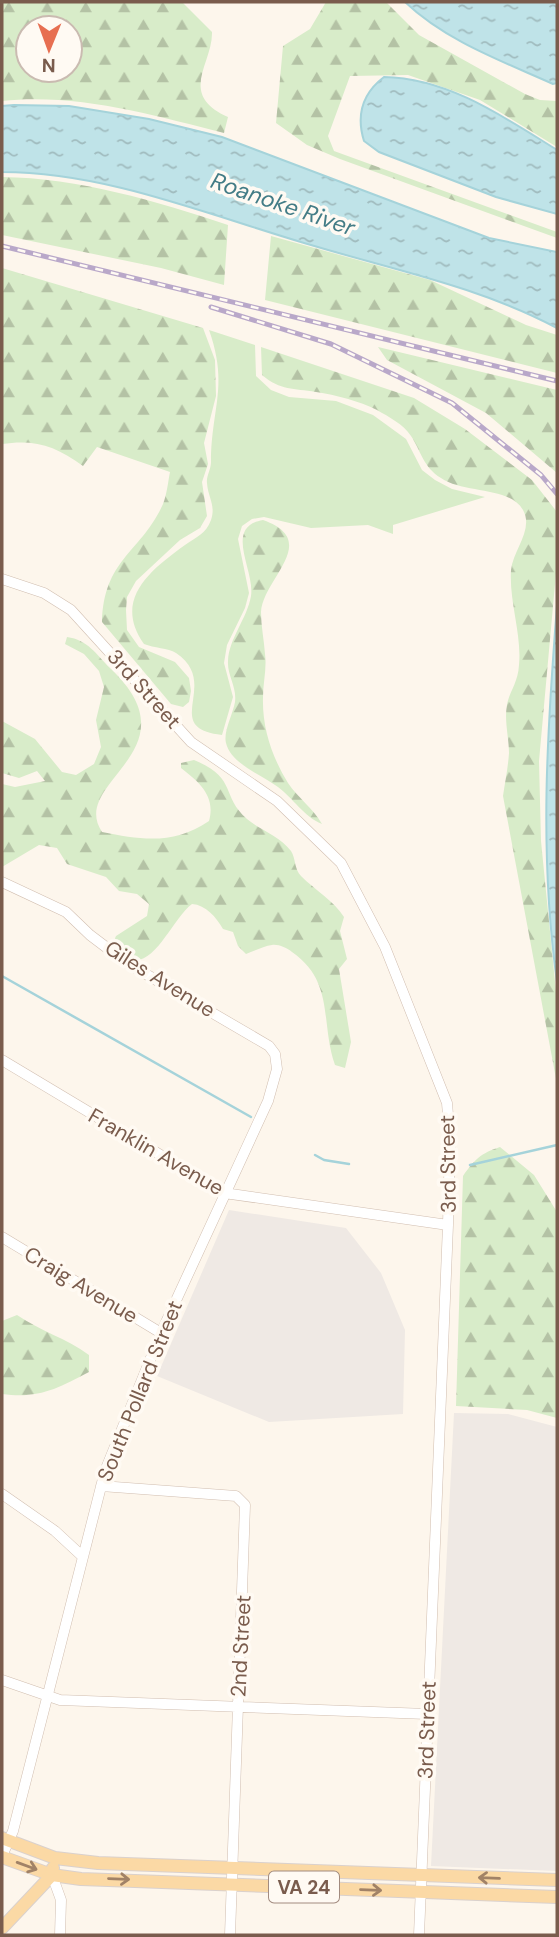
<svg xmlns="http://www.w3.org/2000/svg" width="559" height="1937" font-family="'DM Sans',sans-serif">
<defs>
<pattern id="forest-firs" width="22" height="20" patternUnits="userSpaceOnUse" patternTransform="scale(1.75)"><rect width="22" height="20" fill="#d8ecc9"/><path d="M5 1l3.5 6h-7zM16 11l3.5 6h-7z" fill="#b4c2a5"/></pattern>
<pattern id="water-ripples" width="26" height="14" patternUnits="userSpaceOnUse" patternTransform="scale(1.75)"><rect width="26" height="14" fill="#bfe3e8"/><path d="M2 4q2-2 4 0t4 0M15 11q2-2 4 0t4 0" fill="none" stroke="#a0bbbe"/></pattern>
</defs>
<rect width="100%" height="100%" fill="#fdf6ec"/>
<path fill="#efe9e4" d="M229 1210 346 1228 381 1273 405 1330 403 1414 269 1422 157 1376Z
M454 1413 508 1414 557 1427V1871L431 1866Z"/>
<path fill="#d8ecc9" d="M209 330 255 345 256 376 271 390 289 397 336 401 373 415 406 439 422 470 435 480 452 489 485 497 393 525V534L368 525 311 528 264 517 252 519 242 526 238 539 249 593 245 608 227 645 224 663 233 697 222 735C159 728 222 684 176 653 168 648 154 648 144 644 113 600 149 571 185 545 196 537 206 534 211 520 216 505 208 498 207 483 206 477 211 469 211 462 211 409 229 386 209 330Z"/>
<path fill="url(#forest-firs)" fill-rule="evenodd" d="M2 2H182L212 32C213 64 177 94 228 117L224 133C152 115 77 93 2 101ZM70 28V70H28V28Z
M326 2H386L419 35 525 94 540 100 557 101V147L480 100 408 75 350 76 328 136 334 151 557 232V238L340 159 307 145 276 123 283 46 310 29Z
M2 177C79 178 156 201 228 225L224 285 161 268 2 235Z
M271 236 430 280 526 325 557 335V373L265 300Z
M2 268 203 328 215 360 216 396 204 443 208 464 202 482 207 516 200 528 180 540 136 581 127 597 126 610 127 630 139 647 175 662 189 678 191 691 189 702 183 707 171 704 102 622C104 558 141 553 163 504 167 494 168 482 170 472L97 447 83 466C56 446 35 439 2 444Z
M261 347 414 398 465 429 532 480 557 512V562L539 761 541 841 557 1002V1084L503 796C505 782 508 768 509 753 509 738 504 720 507 705 509 692 518 683 519 665 522 634 509 602 511 570 513 550 534 529 523 510 509 486 464 494 441 478 423 467 421 451 411 436 403 424 389 417 377 410 359 401 336 395 316 392 293 388 281 391 262 375Z
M378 347 557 390V473L486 413 387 360Z
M263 520C322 541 263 578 261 612 261 626 264 640 265 654 267 668 263 683 263 697 262 728 272 757 288 783 298 798 313 808 322 824 304 817 293 798 278 787 262 775 231 764 226 743 223 732 233 714 235 702 237 687 227 675 228 661 229 638 247 619 251 596 255 570 223 527 263 520Z
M67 637C88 640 96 654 110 668 198 751 68 781 102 832 142 840 174 845 209 821 216 796 199 782 181 768V763L194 760C238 778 220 795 247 819 260 830 280 836 291 851 296 859 294 869 301 876 315 890 334 901 344 917L340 931 347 959 339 969 351 1042 345 1068 335 1065C320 1022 335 982 292 952 287 948 278 944 272 945 264 946 254 951 246 954L238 946 233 932 223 929C216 917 206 905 192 904 168 922 146 992 113 943L116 936 147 916 149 904 137 894 119 891 106 877 67 864 57 848 39 845 2 867V784L15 787 45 781 37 771 19 778 2 773V721L35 739 62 772 76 775 94 764 101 747 96 720 104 687 99 671 84 654 65 644Z
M500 1147 534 1175 557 1212V1418L527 1410 456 1406 463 1176C474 1160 481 1153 500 1147Z
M17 1315C40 1331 66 1338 89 1355V1372C57 1389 38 1399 2 1394V1321Z"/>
<path fill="url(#water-ripples)" stroke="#a5d3da" stroke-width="2" d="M405 2H557V83L553 84C502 61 446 41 405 2Z
M384 77C448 78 504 117 557 150V214L496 197 379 152 364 141C356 115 363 93 384 77Z
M14 105 69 106 149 119 222 137 489 238 557 252V328C480 287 394 270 311 245 211 216 107 172 2 172V106Z
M557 605V982C539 854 547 733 557 605Z"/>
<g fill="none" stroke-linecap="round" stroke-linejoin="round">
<path stroke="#a5d3da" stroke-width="2.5" d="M2 976 251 1117
M315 1155 324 1160 349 1164
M470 1165 557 1145"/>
<defs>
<path id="minor" d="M2 579 44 593 71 610 191 742 277 801 341 863 385 947 447 1103 450 1139 448 1225 419 1935
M2 882 66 912 90 935 127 963 269 1046 275 1054 277 1069 268 1101 161 1333 105 1471 13 1831 2 1856
M2 1060 224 1193 448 1225
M2 1237 161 1333
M101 1486 236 1496 245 1505 230 1935
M2 1494 55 1531 82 1556
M2 1680 60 1700 427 1714
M52 1875 61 1900 60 1935"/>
<path id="major" d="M2 1838 55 1858 98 1863 557 1880
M2 1857 52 1875 81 1879 557 1897
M2 1928 52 1875 53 1868"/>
</defs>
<use href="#minor" stroke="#d1beb0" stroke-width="11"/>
<use href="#major" stroke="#dad1cd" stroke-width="14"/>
<use href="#minor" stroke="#fff" stroke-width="10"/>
<use href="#major" stroke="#fbd9a5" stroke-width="12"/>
<defs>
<path id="rail" d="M2 246 557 381
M211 307 331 344 452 403 541 475 557 494"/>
</defs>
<use href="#rail" stroke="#b9a8c9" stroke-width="5"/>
<use href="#rail" stroke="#fffaf3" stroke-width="2.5" stroke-dasharray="8" stroke-linecap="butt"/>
</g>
<defs><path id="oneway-shaft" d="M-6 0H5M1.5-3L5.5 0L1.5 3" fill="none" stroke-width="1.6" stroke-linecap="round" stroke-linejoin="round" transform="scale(1.75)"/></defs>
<g stroke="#a18267">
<use href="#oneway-shaft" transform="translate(27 1866) rotate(20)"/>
<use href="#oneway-shaft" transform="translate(489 1878) rotate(-178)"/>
<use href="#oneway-shaft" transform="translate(119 1879) rotate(2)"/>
<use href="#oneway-shaft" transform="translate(371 1890) rotate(2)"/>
</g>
<g text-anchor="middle" stroke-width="7" stroke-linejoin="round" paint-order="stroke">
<rect fill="#fffaf3" stroke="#a28b7f" stroke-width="2" x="269" y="1871.5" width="70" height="31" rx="5"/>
<g font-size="19" font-weight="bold" fill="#7a5c4d">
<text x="304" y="1894">VA 24</text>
</g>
<g font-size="21" fill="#7a5c4d" stroke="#fffaf3">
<text transform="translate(144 689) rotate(48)" y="7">3rd Street</text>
<text transform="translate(160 979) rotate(32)" y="7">Giles Avenue</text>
<text transform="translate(156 1152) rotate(30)" y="7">Franklin Avenue</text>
<text transform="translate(448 1164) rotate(-91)" y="7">3rd Street</text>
<text transform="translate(81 1285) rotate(31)" y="7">Craig Avenue</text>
<text transform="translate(140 1391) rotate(-68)" y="7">South Pollard Street</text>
<text transform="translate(241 1646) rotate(-87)" y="7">2nd Street</text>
<text transform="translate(427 1730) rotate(-88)" y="7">3rd Street</text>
</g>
<g font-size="23" font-style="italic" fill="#437c86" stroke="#fffaf3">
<text transform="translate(283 204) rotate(19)" y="8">Roanoke River</text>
</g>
</g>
<rect width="559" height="1937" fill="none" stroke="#7a5c4d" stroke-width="7"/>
<g transform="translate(49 49) rotate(181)"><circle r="33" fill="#fffaf3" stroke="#cabbb1" stroke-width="2"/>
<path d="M0-5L12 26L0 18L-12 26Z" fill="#e76f51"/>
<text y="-10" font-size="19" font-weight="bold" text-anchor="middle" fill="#7a5c4d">N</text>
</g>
</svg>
